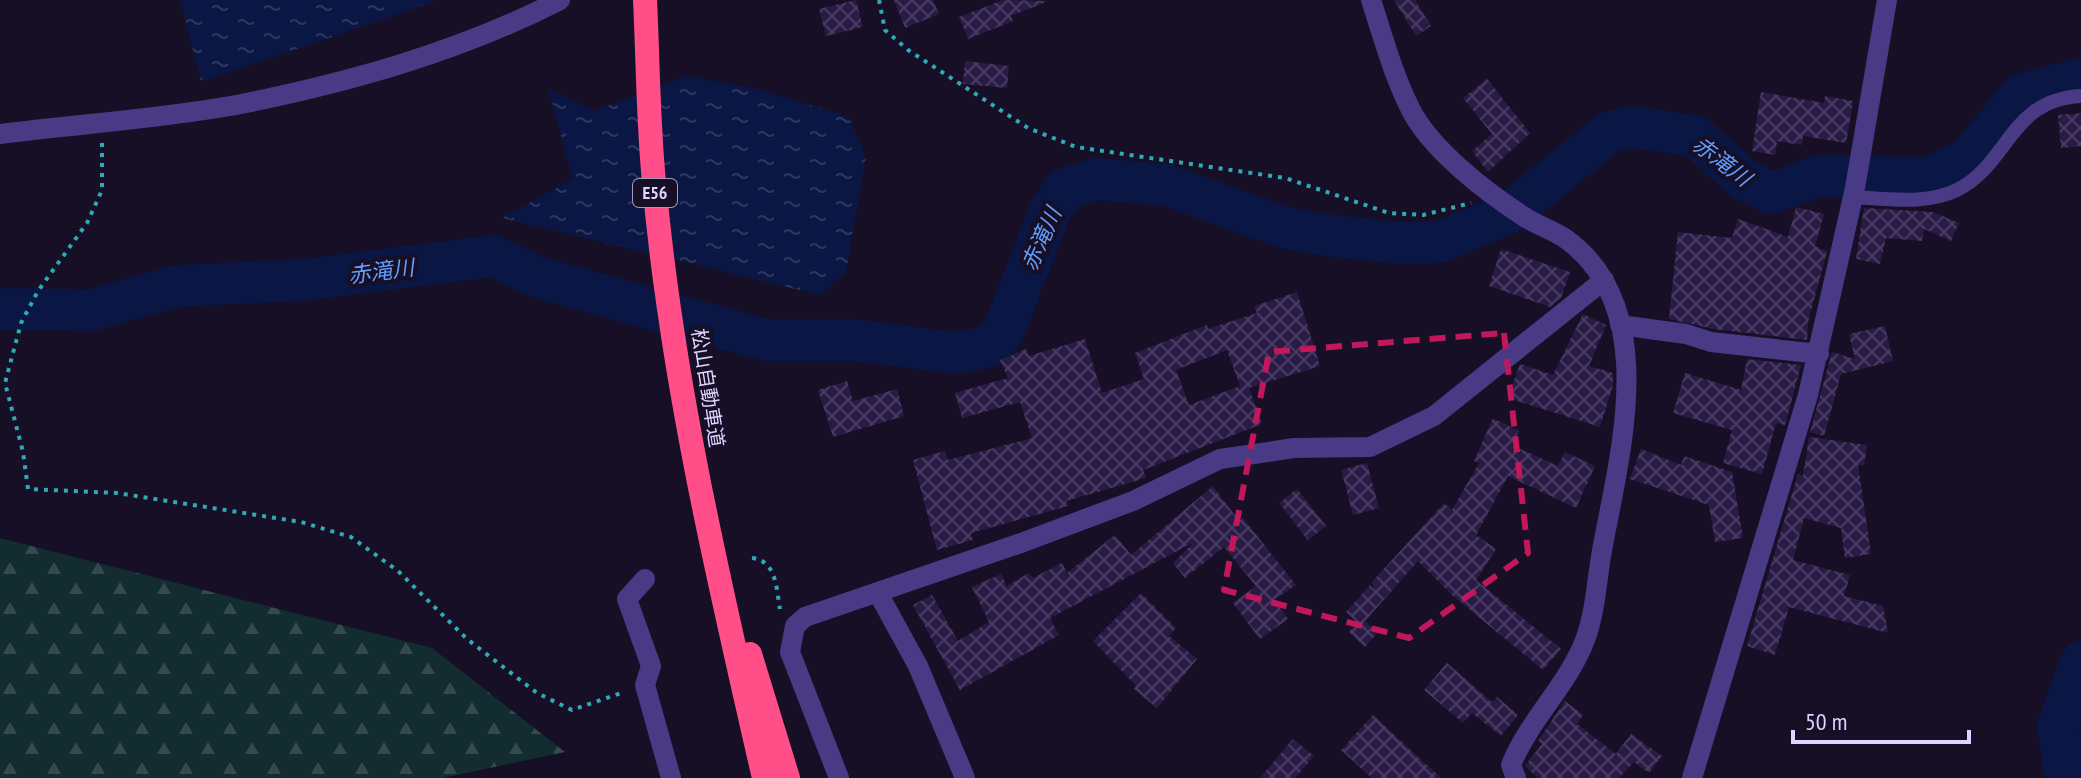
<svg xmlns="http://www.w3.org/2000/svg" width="2081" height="778" font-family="'PT Sans Narrow','Noto Sans JP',sans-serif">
<defs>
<pattern id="forest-firs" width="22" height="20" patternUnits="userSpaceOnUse" patternTransform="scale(2)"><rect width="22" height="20" fill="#122c2f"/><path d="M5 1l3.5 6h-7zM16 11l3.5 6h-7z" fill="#344a4e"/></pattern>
<pattern id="water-ripples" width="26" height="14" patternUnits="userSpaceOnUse" patternTransform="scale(2)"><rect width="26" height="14" fill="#0a1643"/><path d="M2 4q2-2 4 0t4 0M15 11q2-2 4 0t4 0" fill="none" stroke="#2d375f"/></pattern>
<pattern id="building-cross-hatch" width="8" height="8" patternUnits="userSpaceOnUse" patternTransform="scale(2)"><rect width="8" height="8" fill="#2a1b46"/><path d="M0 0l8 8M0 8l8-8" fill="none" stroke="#483b62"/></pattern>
</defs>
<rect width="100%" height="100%" fill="#160f25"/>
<path fill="url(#forest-firs)" d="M0 538 432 648 565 752 443 778H0Z"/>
<path fill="url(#water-ripples)" d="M180 0H439L201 82Z
M686 76 754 88 849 117 866 158 846 272 820 295 502 218 573 179 548 88 594 111Z"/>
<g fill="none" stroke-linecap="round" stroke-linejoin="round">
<path stroke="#0a1643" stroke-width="42" d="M0 309 92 310 176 286 304 280 493 256 540 278 766 340H854L957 353 990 346 1003 332 1050 211 1065 189 1096 179 1166 185 1282 227 1327 235 1400 243 1440 242 1511 212 1609 132 1632 127 1695 136 1743 179 1771 193 1818 176 1928 178 1969 158 2022 94 2081 79
M2065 778 2058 726 2081 662"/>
</g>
<path fill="url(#building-cross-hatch)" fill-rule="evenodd" d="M856 0 863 27 826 36 819 9Z
M894 0H933L939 14 905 28Z
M1003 0 1049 1 1011 16 1013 21 968 39 959 17Z
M1394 0H1415L1431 26 1416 36Z
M965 61 1009 66 1007 88 963 84Z
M1487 79 1530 133 1488 172 1472 151 1492 134 1463 98Z
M1761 92 1824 103 1825 96 1853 101 1846 143 1803 136 1802 145 1777 141 1775 155 1752 151Z
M2081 113V146L2061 148 2058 115Z
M1796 207 1824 214 1815 246 1827 251 1808 322 1807 340 1714 329 1669 319 1678 232 1732 238 1738 219 1788 237Z
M1864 208 1933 212 1959 223 1951 241 1924 229 1922 241 1886 238 1880 264 1856 259Z
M1501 249 1570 272 1561 298 1550 307 1489 286Z
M1297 292 1320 366 1249 388 1262 424 1143 470 1146 478 1066 501 1068 506 971 533 973 540 937 550 913 460 945 451 948 460 1032 438 1020 402 962 418 955 393 1008 378 1000 360 1026 349 1029 356 1085 339 1102 393 1144 379 1135 353 1207 325 1208 329 1257 313 1254 306ZM1227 350 1240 386 1189 405 1176 370Z
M1583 314 1606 325 1589 366 1613 373V385L1600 427 1508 398 1520 364 1553 375Z
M1885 326 1893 361 1841 374 1824 436 1810 432 1832 352 1855 359 1849 334Z
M1747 359 1801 365 1785 425 1776 423 1762 474 1723 463 1732 430 1673 413 1685 373 1741 390Z
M847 381 853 401 897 389 904 416 833 437 818 390Z
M1493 418 1519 431 1512 445 1558 466 1565 452 1595 466 1576 508 1508 476 1476 535 1496 549 1476 580 1561 649 1543 670 1452 595 1418 561 1365 621 1378 632 1365 647 1349 632 1357 622 1346 612 1370 585 1375 590 1372 582 1444 503 1452 510 1479 463 1474 461Z
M1809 437 1867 445 1864 465H1858L1871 554 1845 558 1841 528 1804 518 1793 560 1850 575 1844 596 1883 606 1888 633 1789 607 1775 655 1747 646 1798 474 1803 476Z
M1641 449 1681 465 1684 456 1732 472 1743 538 1715 542 1709 505 1630 479Z
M1367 463 1379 508 1353 515 1341 470Z
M1213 486 1239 521 1243 518 1296 585 1274 600 1288 619 1260 639 1233 603 1256 586 1224 547 1185 578 1173 563 1194 542 1050 618 1059 635 960 690 913 605 932 595 958 641 989 622 972 587 1001 574 1007 586 1029 573 1033 578 1062 563 1067 573 1115 535 1131 555Z
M1297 489 1326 526 1308 540 1279 503Z
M1141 593 1176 628 1169 636 1197 659 1157 708 1134 689 1136 686 1093 641Z
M1447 663 1492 702 1497 697 1518 715 1501 736 1472 713 1463 723 1424 690Z
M1565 701 1583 715 1577 724 1616 754 1631 734 1662 756 1649 773 1634 762 1619 778H1538L1525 766 1542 744 1538 741Z
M1373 715 1441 778H1372L1341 750Z
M1293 739 1314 756 1295 778H1260Z"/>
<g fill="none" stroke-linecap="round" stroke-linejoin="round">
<path stroke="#2faab7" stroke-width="4" stroke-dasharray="4 6" stroke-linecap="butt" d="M879 0 885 30 908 50 1028 128 1076 147 1285 178 1389 213 1423 215 1471 203
M102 143V190L87 223 38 291 21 323 5 383 23 452 28 489 117 493 301 522 351 537 398 571 467 639 537 693 572 710 624 692
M752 558C777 561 776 588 780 609"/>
<path stroke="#483a84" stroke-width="14" d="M1853 197C1887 199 1926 205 1957 190 2010 163 2009 100 2081 96"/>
<path stroke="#483a84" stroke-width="20" d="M1371 0C1383 37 1393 74 1410 108 1429 148 1486 192 1523 216 1536 225 1553 230 1566 239 1660 307 1621 449 1603 545 1597 575 1596 611 1585 640 1568 685 1529 720 1511 765L1516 778
M0 134C78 124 159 119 236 105 347 83 459 52 560 0
M1620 325 1686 334 1711 342 1819 354
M645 579 627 599 651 666 645 685 671 778
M878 593 918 666 965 778
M839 778 790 652 795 626 805 617 1021 543 1133 501 1220 459 1294 448 1370 447 1434 416 1604 280
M1692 778 1808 395 1855 188 1887 0"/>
<path stroke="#ff4e88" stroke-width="24" d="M645 0C648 60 648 122 654 182 672 383 719 582 764 778
M750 654 788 778"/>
</g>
<path fill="none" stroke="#c2185b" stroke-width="6" stroke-dasharray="16 10" stroke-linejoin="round" d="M1504 333 1528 553 1409 638 1224 590 1269 352Z"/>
<g text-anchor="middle" stroke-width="8" stroke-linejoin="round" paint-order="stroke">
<rect fill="#160f25" stroke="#a398be" stroke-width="2" x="633" y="179" width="44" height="28" rx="6"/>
<g font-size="18" font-weight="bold" fill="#dfd3ff">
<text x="655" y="199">E56</text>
</g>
<g font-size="20" fill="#dfd3ff" stroke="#160f25">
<text transform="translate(708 388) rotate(81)" y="7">松山自動車道</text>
</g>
<g font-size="22" font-style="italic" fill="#619eff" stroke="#160f25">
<text transform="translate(1722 161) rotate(37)" y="8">赤滝川</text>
<text transform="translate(1041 239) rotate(-66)" y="8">赤滝川</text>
<text transform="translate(381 271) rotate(-7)" y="8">赤滝川</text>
</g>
</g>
<path d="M1793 730v12h176v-12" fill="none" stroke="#dfd3ff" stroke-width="4"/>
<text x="1805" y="730" font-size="24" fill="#dfd3ff" stroke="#160f25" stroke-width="6" paint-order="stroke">50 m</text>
</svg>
